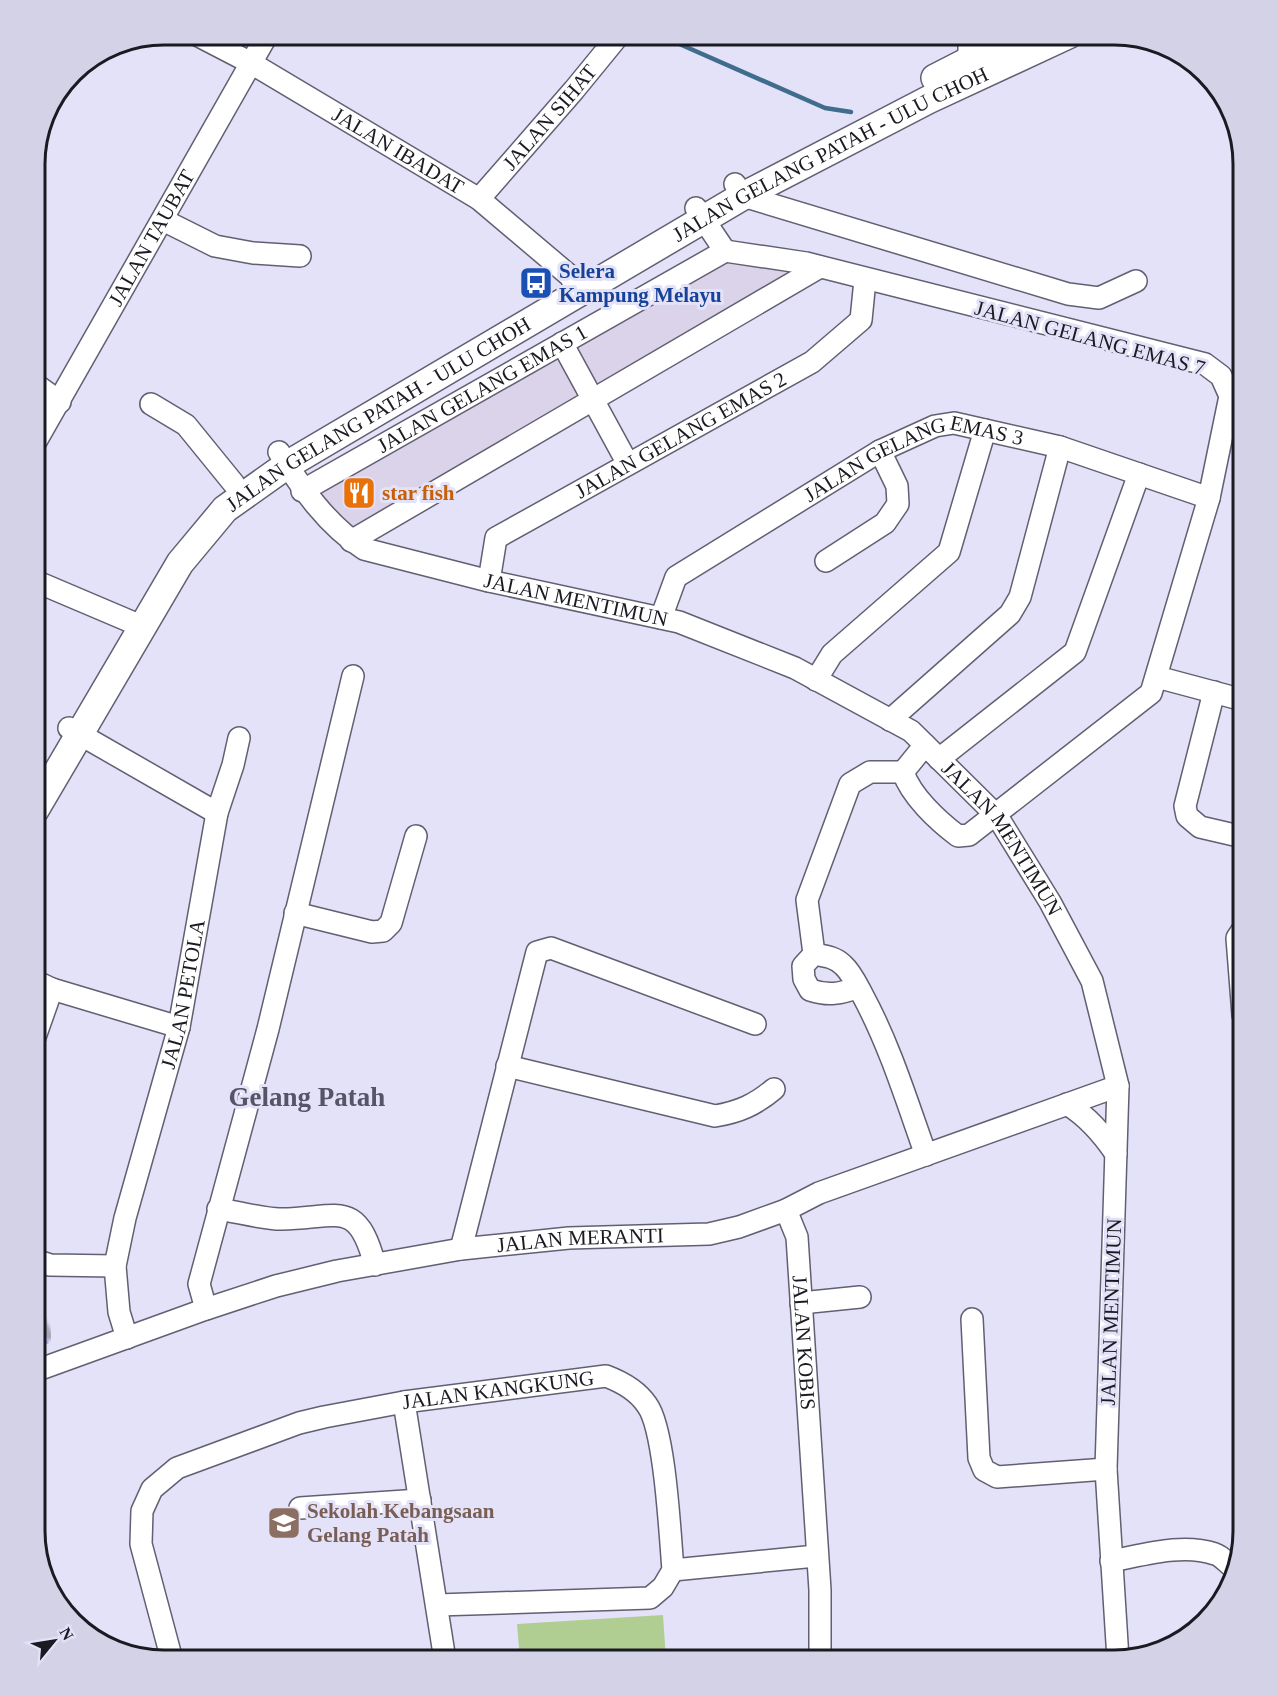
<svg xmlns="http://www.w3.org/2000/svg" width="1278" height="1695" font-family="Georgia,serif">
<defs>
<filter id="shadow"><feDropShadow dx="5.5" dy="-5.5" stdDeviation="1.5" flood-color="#0004"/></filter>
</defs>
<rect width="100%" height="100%" fill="#e4e2f8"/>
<path fill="#dad3e9" d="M725 251 806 263 351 541 302 491Z"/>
<path fill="#b0ce92" d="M663 1615 666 1660H520L517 1624Z"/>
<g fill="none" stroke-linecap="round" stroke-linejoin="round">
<path stroke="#416d8c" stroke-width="4.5" d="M659 35 825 108 851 112"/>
</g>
<path fill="#b3aaea" filter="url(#shadow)" d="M35 1315 49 1343 35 1350Z"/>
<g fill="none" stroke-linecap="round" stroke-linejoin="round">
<defs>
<g id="minor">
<path id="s1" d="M197 35 251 63 479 199 570 276 579 292"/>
<path d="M969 35V60"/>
<path d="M735 184 743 196 1068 294 1099 298 1136 281"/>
<path id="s2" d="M479 199 574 90 619 35"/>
<path d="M696 208 725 251"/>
<path d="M163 220 215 246 253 253 300 256"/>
<path d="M725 251 806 263 1205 364 1221 376 1230 396 1209 498 1151 693 969 835 958 836C938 821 911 796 903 772L925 745"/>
<path d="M562 343 628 464"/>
<path d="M35 384 60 402"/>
<path d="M151 404 186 425 234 484"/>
<path id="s3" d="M35 443 267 35"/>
<path id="s4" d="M279 452C302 489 327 525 364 549L489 581 679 622 795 668 911 731 997 816 1050 902 1092 981 1118 1086 1106 1469 1118 1659"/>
<path id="s5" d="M302 491 725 251"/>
<path d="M351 541 820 267"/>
<path d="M826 561 885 523 898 504 897 486 880 451"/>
<path d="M35 581 141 626"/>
<path id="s6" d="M489 581 496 538 812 362 861 320 865 280"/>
<path id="s7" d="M661 618 676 577 880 451 935 426 954 423 1060 447 1209 498"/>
<path d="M1157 677 1243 700"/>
<path d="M816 680 832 654 949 552 985 430"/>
<path d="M1214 692 1185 806 1187 816 1200 827 1243 837"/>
<path d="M890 720 1010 614 1020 597 1060 447"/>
<path d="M69 728 217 813"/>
<path d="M939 759 1075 652 1139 474"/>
<path d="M295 913 372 932 383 931 391 923 416 836"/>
<path d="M814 954 807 900 850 784 870 772H903"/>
<path d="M35 981 52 989 179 1027"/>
<path d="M858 987C841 994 828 996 810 990L804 979 803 966 814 954C825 956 835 957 843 965 852 973 858 987 863 996 890 1046 907 1102 926 1155"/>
<path d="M1243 1015 1237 938 1243 929"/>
<path d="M35 1037 52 989"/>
<path d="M507 1066 715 1116C739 1112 755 1105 774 1089"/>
<path d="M1067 1104C1088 1117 1102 1133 1116 1154"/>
<path d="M218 1209C234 1211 267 1220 282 1219 339 1218 357 1198 375 1265"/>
<path id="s8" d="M786 1210 797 1237 820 1590V1660"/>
<path d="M461 1249 537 952 551 948 755 1024"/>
<path d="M35 1260 50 1265 115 1266"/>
<path d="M801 1303 860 1297"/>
<path d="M206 1309 199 1284 268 1029 353 676"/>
<path d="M972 1319 979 1458 984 1470 997 1477 1106 1469"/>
<path id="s9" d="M127 1338 119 1312 115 1266 125 1218 179 1027 217 813 233 765 239 738"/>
<path id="s10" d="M35 1371 206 1309 276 1286 337 1271 461 1249 569 1238 709 1234 739 1227 786 1210 819 1193 1118 1086"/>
<path d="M404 1402 445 1660"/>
<path d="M300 1508 420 1500"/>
<path d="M1111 1561C1144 1555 1182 1543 1215 1554 1222 1556 1228 1564 1234 1568"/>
<path d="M673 1570 816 1556"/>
<path id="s11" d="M172 1660 141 1544 142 1511 152 1489 177 1468 299 1423 324 1417 404 1402 606 1376C622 1382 637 1390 647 1405 665 1429 670 1535 673 1570L663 1587 650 1598 438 1605"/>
</g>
<g id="major">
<path d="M935 78 1019 35"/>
<path id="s12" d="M35 810 180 563 225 509 287 465 743 196 928 100 1068 35"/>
</g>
</defs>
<use href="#minor" stroke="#615f71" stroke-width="24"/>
<use href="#major" stroke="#615f71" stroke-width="30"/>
<use href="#minor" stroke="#fff" stroke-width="21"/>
<use href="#major" stroke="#fff" stroke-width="27"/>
</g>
<defs>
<symbol id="bus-square" viewBox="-11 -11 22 22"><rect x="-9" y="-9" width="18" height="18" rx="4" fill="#1a4fb4" stroke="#e4e2f8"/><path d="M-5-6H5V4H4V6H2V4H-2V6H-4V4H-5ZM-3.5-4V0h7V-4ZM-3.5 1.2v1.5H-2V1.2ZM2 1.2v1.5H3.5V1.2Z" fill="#fff"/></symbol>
<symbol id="restaurant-square" viewBox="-11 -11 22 22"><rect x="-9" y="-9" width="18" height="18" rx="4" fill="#e8710a" stroke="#e4e2f8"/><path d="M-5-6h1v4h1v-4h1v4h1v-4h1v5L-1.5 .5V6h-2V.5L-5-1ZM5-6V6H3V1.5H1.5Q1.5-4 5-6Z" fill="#fff"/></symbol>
<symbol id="school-square" viewBox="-11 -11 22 22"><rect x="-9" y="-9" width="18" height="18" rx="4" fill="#8d6e63" stroke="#e4e2f8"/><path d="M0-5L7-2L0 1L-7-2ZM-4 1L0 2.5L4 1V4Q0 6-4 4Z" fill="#fff"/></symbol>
</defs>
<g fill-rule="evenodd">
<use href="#bus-square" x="517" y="264" width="38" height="38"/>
<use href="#restaurant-square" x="340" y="474" width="38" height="38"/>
<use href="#school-square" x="265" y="1504" width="38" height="38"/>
</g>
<g text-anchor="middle" stroke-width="6" stroke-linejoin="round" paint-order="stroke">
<g font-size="21" fill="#1b1a22" stroke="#e4e2f8">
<text dy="7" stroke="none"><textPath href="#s2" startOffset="108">JALAN SIHAT</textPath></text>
<text dy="7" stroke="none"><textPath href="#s1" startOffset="232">JALAN IBADAT</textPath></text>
<text dy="7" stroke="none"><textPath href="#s12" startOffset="1059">JALAN GELANG PATAH - ULU CHOH</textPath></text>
<text dy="7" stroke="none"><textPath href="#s3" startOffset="236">JALAN TAUBAT</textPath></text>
<text transform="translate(1090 338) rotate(15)" y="7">JALAN GELANG EMAS 7</text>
<text dy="7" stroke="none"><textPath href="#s5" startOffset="207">JALAN GELANG EMAS 1</textPath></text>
<text dy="7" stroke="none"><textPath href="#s12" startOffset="537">JALAN GELANG PATAH - ULU CHOH</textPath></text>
<text dy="7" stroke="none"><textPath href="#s6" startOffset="255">JALAN GELANG EMAS 2</textPath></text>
<text dy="7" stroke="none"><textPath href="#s7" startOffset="315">JALAN GELANG EMAS 3</textPath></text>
<text dy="7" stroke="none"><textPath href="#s4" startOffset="348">JALAN MENTIMUN</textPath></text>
<text dy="7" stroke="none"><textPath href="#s4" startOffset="852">JALAN MENTIMUN</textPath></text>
<text dy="7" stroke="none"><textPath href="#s9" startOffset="354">JALAN PETOLA</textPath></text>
<text dy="7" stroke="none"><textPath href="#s10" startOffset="564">JALAN MERANTI</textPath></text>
<text transform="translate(1111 1312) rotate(-88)" y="7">JALAN MENTIMUN</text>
<text dy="7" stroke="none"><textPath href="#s8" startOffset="135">JALAN KOBIS</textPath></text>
<text dy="7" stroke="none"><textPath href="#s11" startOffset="542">JALAN KANGKUNG</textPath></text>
</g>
<g font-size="21" font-weight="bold" fill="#164399" stroke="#e4e2f8" text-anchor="start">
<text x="559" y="278">Selera<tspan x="559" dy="24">Kampung Melayu</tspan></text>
</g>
<g font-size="21" font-weight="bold" fill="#c56008" stroke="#e4e2f8" text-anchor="start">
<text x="382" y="500">star fish</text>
</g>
<g font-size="21" font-weight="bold" fill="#785e54" stroke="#e4e2f8" text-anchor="start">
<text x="307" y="1518">Sekolah Kebangsaan<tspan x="307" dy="24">Gelang Patah</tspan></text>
</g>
<g font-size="27" font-weight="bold" fill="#565466" stroke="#e4e2f8">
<text x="307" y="1106">Gelang Patah</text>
</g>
</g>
<path d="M0 0H1278V1695H0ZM164 45H1114A119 119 0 0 1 1233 164V1531A119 119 0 0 1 1114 1650H164A119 119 0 0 1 45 1531V164A119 119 0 0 1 164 45Z" fill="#d4d2e7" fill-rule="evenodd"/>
<path fill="none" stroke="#1b1a22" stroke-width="3" d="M164 45H1114A119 119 0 0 1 1233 164V1531A119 119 0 0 1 1114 1650H164A119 119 0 0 1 45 1531V164A119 119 0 0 1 164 45Z"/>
<g transform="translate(54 1641) rotate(60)" stroke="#e4e2f8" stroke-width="4.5" paint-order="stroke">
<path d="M0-4.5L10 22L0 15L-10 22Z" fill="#1b1a22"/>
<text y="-9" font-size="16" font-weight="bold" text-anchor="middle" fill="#1b1a22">N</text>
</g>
</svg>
